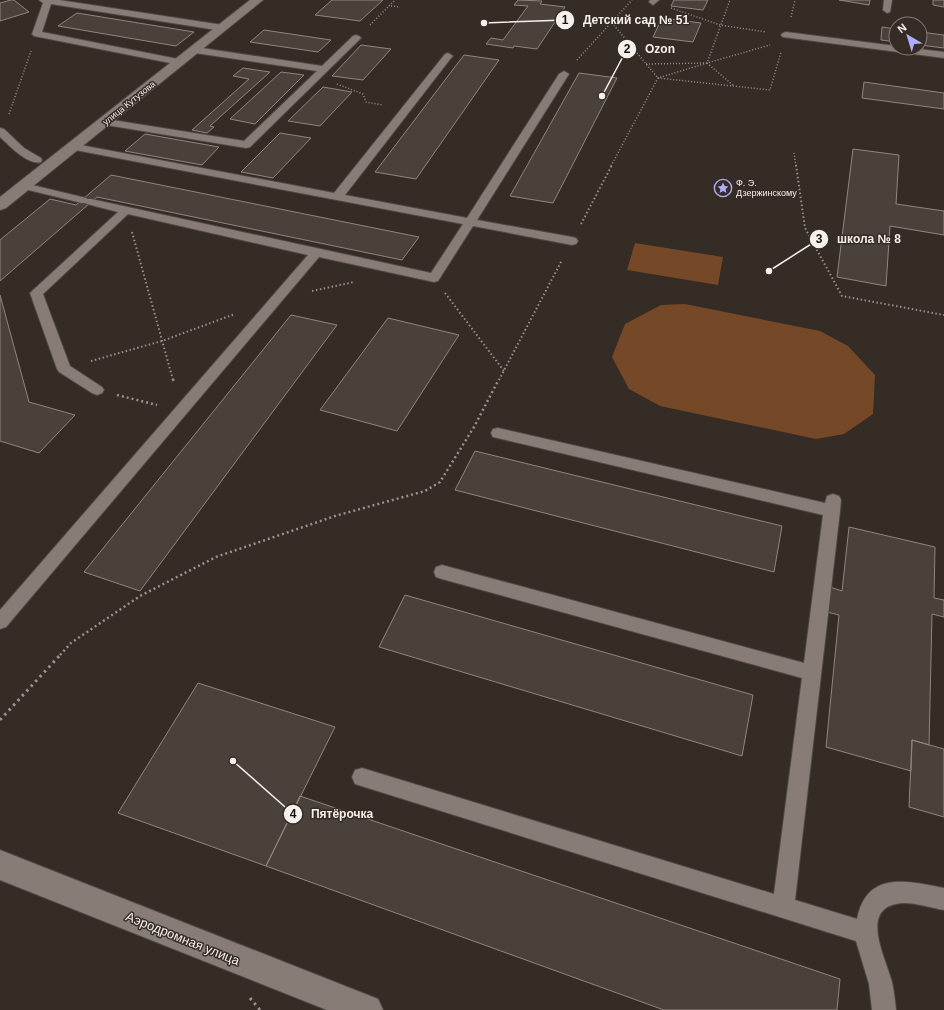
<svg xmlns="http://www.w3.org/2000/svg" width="944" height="1010" font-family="Arial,sans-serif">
<rect width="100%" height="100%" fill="#352c26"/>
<path fill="#754828" d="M635 243 723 257 718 285 627 270Z
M685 304 820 331 848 346 875 375 873 414 844 434 816 439 660 406 629 389 612 357 625 324 661 305Z"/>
<path fill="#4b413b" stroke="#90867f" d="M11 0H14L29 12 0 21V3Z
M332 0H383L360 21 315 15Z
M518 0 542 1 540 4 565 7 537 49 514 46 513 48 486 44 491 38 503 40 528 6 514 5Z
M674 0H708L703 10 671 6Z
M839 0H870L869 5Z
M933 0H944V7L933 5Z
M77 13 194 32 176 46 58 26Z
M662 18 701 23 693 42 653 37Z
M882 27 896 29V42L881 40Z
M264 30 331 40 318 52 250 42Z
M920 32 944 35V48L920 45Z
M361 45 391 49 363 80 332 76Z
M464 55 499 60 416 179 375 172Z
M243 68 270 72 210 126 214 127 207 133 192 130 249 79 233 76Z
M281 72 304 75 255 124 230 119Z
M579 73 617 78 553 203 510 196Z
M864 82 944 93V109L862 98Z
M323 87 352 92 320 126 288 121Z
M280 133 311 138 273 178 241 172Z
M145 134 219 147 202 165 125 151Z
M853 149 899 155 896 204 944 211V235L890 226 886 286 837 277Z
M111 175 419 237 402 260 97 197 0 281V240L50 199 76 205Z
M0 295 29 402 75 415 39 453 0 441Z
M291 315 337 325 140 591 84 572Z
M388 318 459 335 397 431 320 410Z
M475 451 782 526 774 572 455 490Z
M849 527 935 547 934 598 944 600V617L932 614 929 745 912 740 911 771 826 747 839 615 827 612 830 587 842 591Z
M405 595 753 695 742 756 379 647Z
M198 683 335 727 266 866 118 813Z
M912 740 944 749V817L909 807Z
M300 796 840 979 837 1010H664L266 866Z"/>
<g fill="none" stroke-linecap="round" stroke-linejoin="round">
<defs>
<path id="lane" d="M39 0H59L223 25 227 28 223 31 51 4 42 32 183 60 185 62 180 65 34 36 32 34 43 3Z
M650 0H659L653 5 649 2Z
M884 0H892L890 12 887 13 883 10Z
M786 32 896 46V48H911L944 52V58L783 37 781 35 783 33Z
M356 35 359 36 361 38 359 40 250 147 246 148 106 125 101 122 106 119 244 141 317 71 195 53 192 52 190 50 192 48 195 47 322 66 353 36Z
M448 53 453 56 451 58 345 195 467 218 559 74 564 71 569 74 477 220 572 237 576 238 578 241 576 244 572 245 473 226 438 281 434 282 319 257 6 627 0 629V610L308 255 128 214 43 294 70 366 102 387 104 390 102 393 97 395 92 393 59 372 57 369 30 293 118 212 87 204 86 203H82L20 188 18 186 20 184 24 183 86 198 87 199H91L431 273 463 224 75 150 70 147 75 144 334 193 445 54Z
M0 128 4 129 24 148 41 158 42 160 41 162C28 166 9 145 0 137Z
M498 428 825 503 827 496 833 494 839 496 841 500 840 511 795 900 857 919C867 870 907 881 944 888V910C932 908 917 903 904 903 857 905 885 956 892 982 894 991 895 1001 896 1010H872L869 984 856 941 355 784 352 777 355 770 362 768 774 894 802 678 442 579 436 577 434 572 436 567 442 565 804 663 823 515 493 437 491 433 493 429Z"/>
<path id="street" d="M250 0H263L6 208 0 210V197Z
M0 850 378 999 383 1010H327L0 880Z"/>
</defs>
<use href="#lane" stroke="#504944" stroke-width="2"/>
<use href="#street" stroke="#504944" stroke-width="2"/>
<path stroke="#98918c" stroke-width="1.5" stroke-dasharray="1 2" stroke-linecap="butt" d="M391 6 400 7
M671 8 720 25 766 32
M791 17 795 0
M612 23 658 78 770 90 781 52
M370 25 395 0
M577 60 632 0
M707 63 734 86
M646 64 707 63 770 45
M337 84 363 94 366 102 383 105
M9 114 31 51
M794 153 796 166
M611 166 658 78 707 63 730 0"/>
<path stroke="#98918c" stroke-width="2" stroke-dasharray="1.5 2.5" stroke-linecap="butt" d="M796 165 805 228 842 296 944 315
M581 224 612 165
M132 232 173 380
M312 291 354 282
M445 293 504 371
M91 361 162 341 235 314
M499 380 562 260"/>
<path stroke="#98918c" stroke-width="2.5" stroke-dasharray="2 3" stroke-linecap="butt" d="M173 379 174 384
M117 395 157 405
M60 655 71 643 140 596 216 557 335 516 425 491 440 482 474 427 499 379"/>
<path stroke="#98918c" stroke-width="3" stroke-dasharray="2.5 4" stroke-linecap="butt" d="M0 720 61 654
M250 998 260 1010"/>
<use href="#lane" fill="#887d76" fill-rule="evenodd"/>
<use href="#street" fill="#887d76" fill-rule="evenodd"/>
</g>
<defs>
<symbol id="sight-ring" viewBox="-11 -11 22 22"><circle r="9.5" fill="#352c26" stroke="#aeaefa" stroke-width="1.5"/><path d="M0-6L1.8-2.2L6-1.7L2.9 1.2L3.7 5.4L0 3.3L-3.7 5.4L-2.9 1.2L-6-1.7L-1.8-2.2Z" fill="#aeaefa"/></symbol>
</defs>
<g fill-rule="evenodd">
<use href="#sight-ring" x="713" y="178" width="20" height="20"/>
</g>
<g text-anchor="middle" stroke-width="3" stroke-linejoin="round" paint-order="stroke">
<g font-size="9" fill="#f6f0ec" stroke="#352c26">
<text transform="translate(129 103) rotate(-39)" y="3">улица Кутузова</text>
</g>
<g font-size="9" fill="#f6f0ec" stroke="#352c26" text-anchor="start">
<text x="736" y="186">Ф. Э.<tspan x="736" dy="10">Дзержинскому</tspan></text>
</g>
<g font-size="13" fill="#f6f0ec" stroke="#352c26">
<text transform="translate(183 938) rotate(22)" y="5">Аэродромная улица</text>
</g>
</g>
<path fill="none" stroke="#f6f0ec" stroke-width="1.5" d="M484 23L565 20M602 96L627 49M769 271L819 239M233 761L293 814"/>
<g fill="#f6f0ec" stroke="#352c26" stroke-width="1.5">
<circle cx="484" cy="23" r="4"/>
<circle cx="602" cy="96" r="4"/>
<circle cx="769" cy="271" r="4"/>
<circle cx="233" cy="761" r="4"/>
<circle cx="565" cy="20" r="10"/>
<circle cx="627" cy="49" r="10"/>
<circle cx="819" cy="239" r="10"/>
<circle cx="293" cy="814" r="10"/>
</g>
<g font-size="12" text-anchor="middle" font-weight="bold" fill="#111">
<text x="565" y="24">1</text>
<text x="627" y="53">2</text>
<text x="819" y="243">3</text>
<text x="293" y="818">4</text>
</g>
<g font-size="12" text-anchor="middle" font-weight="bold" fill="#f6f0ec" stroke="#352c26" stroke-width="3" stroke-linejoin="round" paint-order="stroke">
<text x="636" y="24">Детский сад № 51</text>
<text x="660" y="53">Ozon</text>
<text x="869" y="243">школа № 8</text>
<text x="342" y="818">Пятёрочка</text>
</g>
<g transform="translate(908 36) rotate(322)"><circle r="19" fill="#352c26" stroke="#827a75"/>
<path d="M0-3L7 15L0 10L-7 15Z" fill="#aeaefa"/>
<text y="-6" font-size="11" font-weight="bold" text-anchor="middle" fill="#f6f0ec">N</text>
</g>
</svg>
